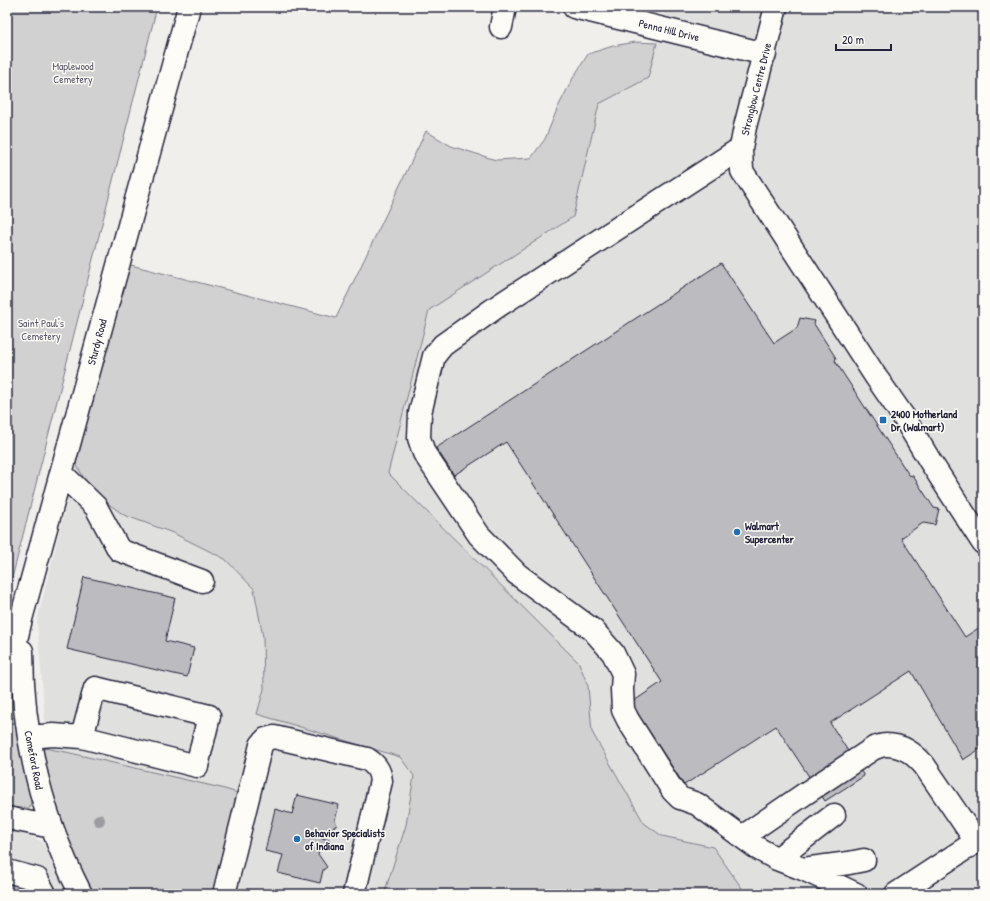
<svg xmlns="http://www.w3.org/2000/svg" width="990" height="901" font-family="'Patrick Hand',sans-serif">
<rect width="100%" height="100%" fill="#f0efec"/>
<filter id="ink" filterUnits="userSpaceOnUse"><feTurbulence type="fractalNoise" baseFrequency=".025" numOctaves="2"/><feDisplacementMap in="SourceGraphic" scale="8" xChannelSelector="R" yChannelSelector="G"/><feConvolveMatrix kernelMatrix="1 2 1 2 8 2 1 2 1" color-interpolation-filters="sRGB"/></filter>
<g filter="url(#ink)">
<path fill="#e0e0df" d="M666 7H983V894H746L713 847 662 836 644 823 592 732 588 686 579 663 388 473 429 310 573 217 599 104 648 78Z
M76 464 92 492 124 515 173 533 225 559 254 590 263 637 264 689 257 714 400 757 414 776 406 825 384 894H104L50 781 37 621Z
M7 828 19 830 42 842 69 894H7Z"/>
<path fill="#d2d1d1" stroke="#7a7a86" d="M7 7H157L7 598Z
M635 42 657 43 648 78 599 104 573 217 429 310 388 473 579 663 588 686 592 732 644 823 662 836 713 847 746 894H384L406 825 414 776 400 757 257 714 264 689 263 637 254 589 225 559 173 533 124 515 92 492 76 464 127 264 336 318 426 131 451 146 496 160 531 158 545 139 558 107 573 78 588 54 613 46Z
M14 717C18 733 21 748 24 764 26 778 33 794 30 808H18L7 806V722L8 720Z
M44 748 66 752 221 788 238 793 214 894H91L70 855 42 761Z"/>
<path fill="#bcbcc0" stroke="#22223b" d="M721 263 774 343 797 328 800 318 815 321 814 324 836 358 835 361 909 475 913 476 934 508 939 509 935 525 923 523 901 538 965 637 983 625V747L963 760 911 671 830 723 864 776 825 801 776 726 684 785 631 703 662 682 506 442 454 475 436 448Z
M84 577 175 598 165 641 194 648 187 677 67 649Z
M297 795 339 805 335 820 337 825 324 832 322 838 330 840 327 849 320 847 318 854 327 867 323 870 320 883 278 873 283 855 265 851 275 809 292 814Z
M7 883 26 888 34 891 32 894H7Z"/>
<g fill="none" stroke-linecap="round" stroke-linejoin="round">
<defs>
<path id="minor" d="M574 7 765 54
M776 7 745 127 741 148 742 171 876 377 903 416 930 461 983 543
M501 27 505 7
M741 148 495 308 443 345 434 356 420 413 419 438 424 453 479 535 517 574 593 630 613 653 623 674 622 689 623 710 628 720 673 791 680 798 697 804 757 848 777 859 803 869 849 863 864 860
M61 473 96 507 119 550 202 581
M22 651C22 737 42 818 81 894
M7 678 21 619 189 7
M29 737 53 735 82 737 197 766 209 716 95 688 82 737
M7 818 52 827
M742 837 803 795 874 748C878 747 882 745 886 745 903 745 913 753 924 765L976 841
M777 859 834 815
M803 869 856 894
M7 871 37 879 45 894
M224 894 261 745 266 739 274 737 367 759C376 765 380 770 381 781L354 894
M896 894 983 837"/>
</defs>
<use href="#minor" stroke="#22223b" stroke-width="25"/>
<use href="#minor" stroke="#fdfcf7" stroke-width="22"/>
</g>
<circle fill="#9c9ba3" cx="99" cy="820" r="6"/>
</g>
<g fill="#1f6fb2" stroke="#fdfcf7" stroke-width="1.5">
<rect x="879" y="416" width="8" height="8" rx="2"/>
<circle cx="737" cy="532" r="4"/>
<circle cx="297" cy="839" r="4"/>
</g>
<g text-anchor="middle" stroke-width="3" stroke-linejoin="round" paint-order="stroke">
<g font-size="11" fill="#22223b" stroke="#fdfcf7">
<text transform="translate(669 30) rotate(14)" y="4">Penna Hill Drive</text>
<text transform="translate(756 89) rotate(-76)" y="4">Strongbow Centre Drive</text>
<text transform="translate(97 342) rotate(-75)" y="4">Sturdy Road</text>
<text transform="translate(34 760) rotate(79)" y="4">Comeford Road</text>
</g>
<g font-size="11" fill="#575768" stroke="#fdfcf7">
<text x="73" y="70">Maplewood<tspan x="73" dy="13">Cemetery</tspan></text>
<text x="41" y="327">Saint Paul's<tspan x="41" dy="13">Cemetery</tspan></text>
</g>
<g font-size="11" font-weight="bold" fill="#22223b" stroke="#fdfcf7" text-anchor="start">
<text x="891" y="418">2400 Motherland<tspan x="891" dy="13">Dr (Walmart)</tspan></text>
<text x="745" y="530">Walmart<tspan x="745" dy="13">Supercenter</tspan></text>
<text x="305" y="837">Behavior Specialists<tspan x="305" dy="13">of Indiana</tspan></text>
</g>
</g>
<rect width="990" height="901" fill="none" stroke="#fdfcf7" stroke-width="24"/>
<rect x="12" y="12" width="966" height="877" fill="none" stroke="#22223b" stroke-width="1.5" filter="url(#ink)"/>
<path d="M836 44v6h55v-6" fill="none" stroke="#22223b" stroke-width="2"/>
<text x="842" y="44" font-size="12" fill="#22223b" stroke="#fdfcf7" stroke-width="3" paint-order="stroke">20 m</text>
</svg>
